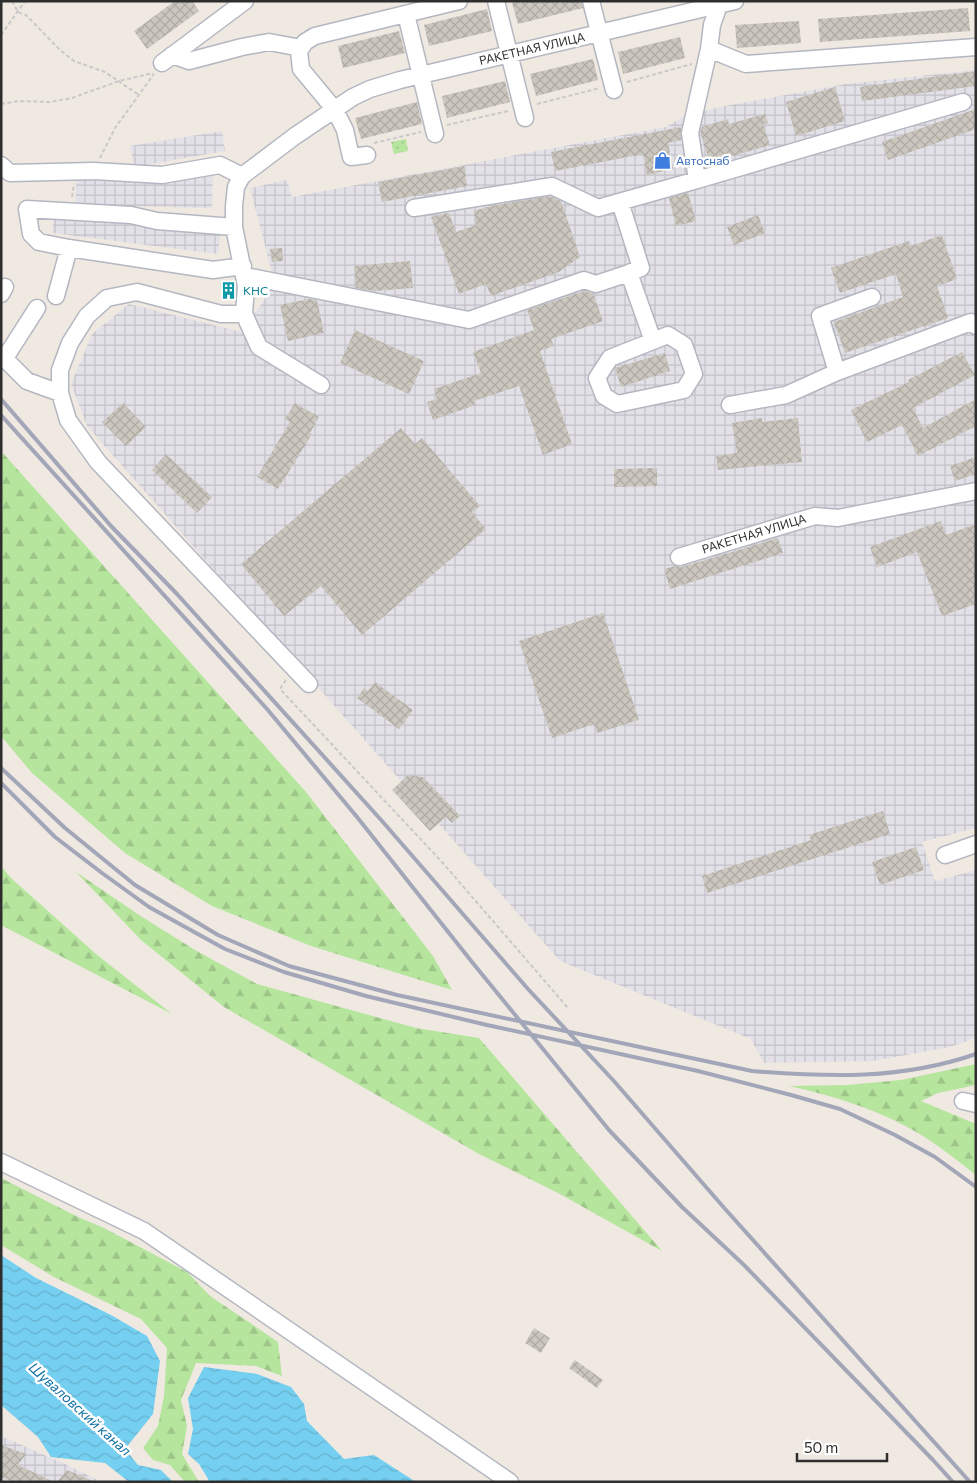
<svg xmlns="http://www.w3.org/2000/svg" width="977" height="1483" font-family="Commissioner,sans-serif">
<defs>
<pattern id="industrial-grid" width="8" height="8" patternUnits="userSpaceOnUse" patternTransform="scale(1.25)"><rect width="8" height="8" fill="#e3e1e8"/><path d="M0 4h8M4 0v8" fill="none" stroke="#c3c1c7"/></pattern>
<pattern id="forest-firs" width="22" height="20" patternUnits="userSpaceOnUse" patternTransform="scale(1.25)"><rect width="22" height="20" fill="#b6e59e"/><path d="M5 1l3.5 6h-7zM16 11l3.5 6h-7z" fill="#9dc588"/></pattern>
<pattern id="park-dots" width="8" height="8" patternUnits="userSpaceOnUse" patternTransform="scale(1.25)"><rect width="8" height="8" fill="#b6e59e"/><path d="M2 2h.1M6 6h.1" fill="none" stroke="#9dc588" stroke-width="1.8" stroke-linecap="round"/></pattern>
<pattern id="water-waves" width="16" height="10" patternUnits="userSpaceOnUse" patternTransform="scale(1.25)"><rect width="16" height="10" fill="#75cff0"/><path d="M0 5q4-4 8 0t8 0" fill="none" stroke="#66b2ce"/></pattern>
<pattern id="building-cross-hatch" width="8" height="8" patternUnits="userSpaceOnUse" patternTransform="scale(1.25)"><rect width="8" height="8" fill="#cbc7bf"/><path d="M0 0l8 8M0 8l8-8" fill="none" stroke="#afaba4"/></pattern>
</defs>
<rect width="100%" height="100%" fill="#efe9e1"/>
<path fill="url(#industrial-grid)" d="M976 70V828L922 842 935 881 976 870V1038L950 1047 873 1061 764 1063 751 1039 560 961 87 426 71 384 92 334 129 304 242 332 275 284 250 188 287 180 292 197 666 127 686 115 725 106 846 84Z
M222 131 225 151 134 167 130 146Z
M76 170 213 173 212 208 76 205Z
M55 208 221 228 218 254 52 233Z
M1 1436 63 1463 102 1482H1Z"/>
<path fill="url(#forest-firs)" d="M1 451 306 792 433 956 452 990 311 946 212 906 125 853 32 773 1 736Z
M1 866 11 878 96 954 172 1014 1 925Z
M76 872 139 915 195 950 257 984 416 1028 479 1038 662 1251 558 1193 479 1154 224 1007 141 940Z
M976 1064V1085L938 1093 921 1101 976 1124V1175C959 1162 943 1149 926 1138 886 1112 835 1096 789 1086L847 1085 901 1080Z
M1 1178 78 1217 104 1228 187 1272 210 1296 278 1342 282 1376 256 1366 196 1363 181 1400 187 1426 182 1454 199 1482H185L170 1465 153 1460 143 1448 158 1426 164 1396 167 1348 141 1319 54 1277 1 1245Z"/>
<path fill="url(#park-dots)" d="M406 139 408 151 394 154 391 142Z"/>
<path fill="url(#water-waves)" d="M1 1255 36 1278 111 1315 147 1336 160 1361 153 1414 125 1449 138 1465 161 1470 173 1482H129L105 1463 51 1457 38 1437 1 1405Z
M204 1367 257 1374 291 1387 304 1404 307 1421 344 1459 374 1455 416 1482H210L199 1464 188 1454 193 1429 188 1398Z"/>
<path fill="url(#building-cross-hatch)" d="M175 1H192L199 11 147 49 134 31Z
M518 1H581L583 8 518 24 512 3Z
M968 8 970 31 820 42 818 19Z
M487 9 492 31 429 46 424 25Z
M799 21 801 43 737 48 735 25Z
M399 31 405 53 343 68 338 46Z
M680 37 685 58 623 74 618 52Z
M593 59 598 80 536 96 530 74Z
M976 71V86L862 101 860 87Z
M505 81 510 102 447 118 442 96Z
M835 87 845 121 796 136 786 102Z
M417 102 422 124 361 139 355 118Z
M976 109V129L888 160 882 142Z
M765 114 768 123 763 124 770 145 722 159 723 162 711 166 700 132 702 127 728 119 729 124Z
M681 127V140L668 143 673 169 647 175 643 154 555 171 551 152Z
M464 166 467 186 382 202 378 182Z
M688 193 696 221 676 226 669 198Z
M550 196 561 201 580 257 559 272 491 296 486 284 459 294 431 217 449 213 456 232 476 225 474 211 491 206Z
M758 215 765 233 734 245 727 227Z
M942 235 957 279 937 286 948 318 845 353 834 322 903 297 896 274 840 293 831 268 909 241 911 246Z
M282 248 283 261 272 262 270 249Z
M410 261 413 288 374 291 356 288 354 266Z
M222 291a7 7 0 1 1 14 0a7 7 0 1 1-14 0Z
M584 291 593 293 603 321 551 339 554 346 540 351 572 444 543 455 519 386 474 401 475 405 433 420 427 402 437 399 434 389 481 373 473 352 534 330 527 310Z
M309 299 317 300 324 333 288 341 280 305Z
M355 330 424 361 409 394 340 363Z
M962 352 975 375 913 408 923 428 976 399V426L918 456 902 425 867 442 851 410 909 382 908 380Z
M665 353 670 371 621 387 615 368Z
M123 403 146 427 126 446 102 422Z
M295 403 319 417 310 433 312 434 278 489 257 477 290 422 285 419Z
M762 418V422L798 418 802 462 718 470 716 456 737 453 732 423Z
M401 428 415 444 422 438 480 506 472 512 486 529 362 635 321 586 284 616 241 564Z
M166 454 212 497 197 513 152 470Z
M976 457V474L955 481 950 466Z
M657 468V486L614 487V469Z
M941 521 946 535 976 524V604L942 616 917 552 877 567 870 547Z
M778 538 783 553 670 589 664 569 675 566 682 567Z
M603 613 639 720 597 733 594 724 552 738 519 641Z
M375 682 413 710 399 729 357 698 364 688 368 691Z
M408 775 423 777 460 816 452 823 446 817 430 831 392 790Z
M883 811 890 834 707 893 702 876 811 840 809 835Z
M916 847 924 870 880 885 872 862Z
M534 1328 550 1338 541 1353 525 1343Z
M575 1360 603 1380 597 1388 569 1368Z
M1 1445 26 1454 18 1465 54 1482H13L1 1477Z
M67 1470 95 1482H57Z"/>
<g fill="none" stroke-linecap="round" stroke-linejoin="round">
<defs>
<path id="minor" d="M496 1 525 118
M591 1 614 90
M406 14 435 134
M709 49 746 64 976 47
M172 55 189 61 242 47 269 42 301 48
M162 63 245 1
M367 155 351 157 345 130 335 110 301 69 299 51 305 42 315 36 459 1
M1 165 10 173 94 171 162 175 220 165 242 176
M697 180 963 102
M620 202 641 268 629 273 653 341 668 335 684 345 694 374 684 390 617 404 604 396 597 378 610 358 653 341
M414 208 552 186 598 208 697 180 690 133 709 49 712 25 719 5
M234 227 157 221 131 215 27 209 31 234 39 242 69 248 213 270 243 266
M245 276 469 320 584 280 596 284 629 273
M1 294 5 287
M56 296 69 248
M244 314 259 347 321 385
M1 355 27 381 60 393
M5 358 37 308
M837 372 820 316 872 297
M730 405 786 395 837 372 971 322 976 326
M679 557 815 516 838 518 976 491
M309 684 98 462 68 420 60 393V370L70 343 87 316 107 298 137 292 221 314H244L246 286 234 227V206L236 187 242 176 295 136 353 97 370 89 400 80 735 1
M945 855 976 844
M963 1101 976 1104
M1 1162 144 1231 510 1482"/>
</defs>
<use href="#minor" stroke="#b4b7c1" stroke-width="19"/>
<path stroke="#c9c9c9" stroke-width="2" stroke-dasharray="4 2.5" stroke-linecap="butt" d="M12 1 18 12 26 15 60 50 74 61 105 72 139 95
M1 35 25 1
M627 82 692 64
M1 104 19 101 50 102 72 98 119 81 153 73
M537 104 600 88
M447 125 508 111
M374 143 421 132
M100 158 115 128 154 74
M72 197 74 184
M286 680 280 689 442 862 568 1008"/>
<use href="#minor" stroke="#fff" stroke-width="16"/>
<path stroke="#a3a6b8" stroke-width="4" d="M1 399 111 526 177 594 382 821 528 989 613 1080 726 1210 970 1482
M1 415 267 709 357 817 472 962 609 1130 682 1207 744 1265 933 1460 953 1482
M1 768 65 828 135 885 218 935 289 966 397 995 752 1071C829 1077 901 1080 976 1054
M1 783 55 837 102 873 149 907 225 949 284 972 366 996 487 1025 698 1071 791 1095 840 1109 895 1135 935 1157 976 1187"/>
</g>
<defs>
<symbol id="shop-bare" viewBox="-9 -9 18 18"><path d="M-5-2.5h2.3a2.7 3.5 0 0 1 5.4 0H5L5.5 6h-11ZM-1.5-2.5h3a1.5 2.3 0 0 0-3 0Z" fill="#3f7fe0" stroke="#fff" stroke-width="2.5" paint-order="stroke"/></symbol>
<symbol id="building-bare" viewBox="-9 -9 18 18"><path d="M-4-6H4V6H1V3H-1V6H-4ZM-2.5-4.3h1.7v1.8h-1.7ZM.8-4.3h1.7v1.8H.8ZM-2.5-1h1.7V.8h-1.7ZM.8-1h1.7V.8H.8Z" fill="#0f9aa8" stroke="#fff" stroke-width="2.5" paint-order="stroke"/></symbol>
</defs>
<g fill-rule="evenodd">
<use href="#shop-bare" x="650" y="148" width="25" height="25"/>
<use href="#building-bare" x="216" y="278" width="25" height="25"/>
</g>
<g text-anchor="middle" stroke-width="5" stroke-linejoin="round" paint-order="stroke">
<g font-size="12" fill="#2e2e2e" stroke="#fff">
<text transform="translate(532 49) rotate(-13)" y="4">РАКЕТНАЯ УЛИЦА</text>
<text transform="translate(754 534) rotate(-17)" y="4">РАКЕТНАЯ УЛИЦА</text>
</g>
<g font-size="12" fill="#366cbe" stroke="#fff" text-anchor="start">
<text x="676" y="165">Автоснаб</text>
</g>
<g font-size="12" fill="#0d838f" stroke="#fff" text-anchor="start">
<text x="243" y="295">КНС</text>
</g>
<g font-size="14" font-style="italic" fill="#0d6fa3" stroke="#fff">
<text transform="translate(80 1409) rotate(42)" y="5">Шуваловский канал</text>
</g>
</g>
<rect width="977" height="1483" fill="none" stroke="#2e2e2e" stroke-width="5"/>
<path d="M797 1453v8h90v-8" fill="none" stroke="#2e2e2e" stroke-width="2.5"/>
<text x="804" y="1453" font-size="15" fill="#2e2e2e" stroke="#ffffff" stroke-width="4" paint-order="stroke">50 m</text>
</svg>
